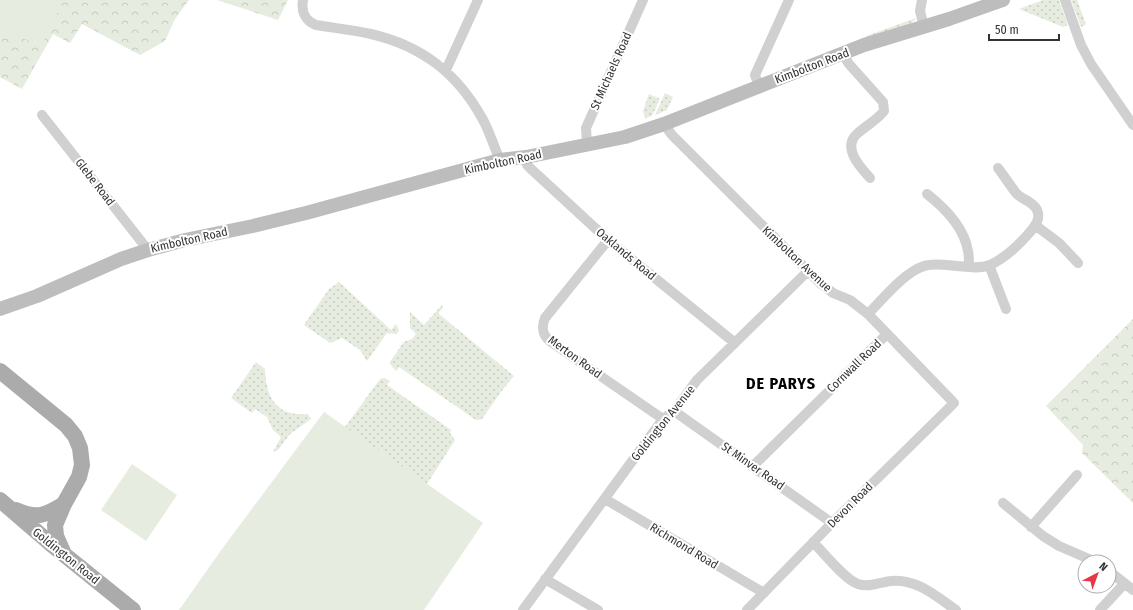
<svg xmlns="http://www.w3.org/2000/svg" width="1133" height="610" font-family="'Fira Sans Condensed',sans-serif">
<defs>
<pattern id="grass-dots" width="8" height="8" patternUnits="userSpaceOnUse"><rect width="8" height="8" fill="#e6ecdf"/><path d="M2 2h.1M6 6h.1" fill="none" stroke="#c6cbc0" stroke-width="1.8" stroke-linecap="round"/></pattern>
<pattern id="park-crowns" width="20" height="18" patternUnits="userSpaceOnUse"><rect width="20" height="18" fill="#e6ecdf"/><path d="M2 6a3 3 0 1 1 6 0M12 15a3 3 0 1 1 6 0" fill="none" stroke="#c6cbc0"/></pattern>
</defs>
<rect width="100%" height="100%" fill="#fff"/>
<path fill="url(#grass-dots)" d="M1043 0H1059L1068 25 1063 27 1019 9Z
M1071 0H1077L1086 24 1081 27Z
M916 18 910 25 866 38V36Z
M665 93 673 97 667 110 655 115Z
M649 94 660 99 652 116 645 118 643 111Z
M339 282 391 330 396 324 399 330 397 334 387 333 367 361 360 350 342 338 330 343 304 325 329 289Z
M442 305 443 308 439 312V314L514 376 500 393 482 419 476 420 399 367 396 371 390 364V362L403 343 406 341 412 339 416 334 410 328V312L424 325Z
M256 362 265 369C266 397 276 417 308 414L311 419 290 434 278 450 273 452 281 437 273 430 267 417 255 409 252 413 231 398Z
M384 378 390 381 387 385 451 430 450 433 455 440 427 484 345 427 380 379Z"/>
<path fill="url(#park-crowns)" d="M0 0H189L175 19 165 41 140 55 82 24 70 43 53 34 22 89 0 77Z
M217 0H288L278 20Z
M1133 319V503L1082 453 1083 445 1046 406Z"/>
<path fill="#e6ecdf" d="M0 0H64L41 47 0 27Z
M324 412 483 523 424 610H179L222 549Z
M132 464 177 495 146 541 101 510Z"/>
<g fill="none" stroke-linecap="round" stroke-linejoin="round">
<path stroke="#d0d0d0" stroke-width="10" d="M303 0C301 11 305 21 316 25 334 28 353 30 371 34 422 46 457 73 482 118 489 130 494 147 500 160
M922 0 920 11 924 27
M1065 0 1081 45 1091 64 1133 125
M842 53 849 64 883 102 884 111C877 120 867 125 858 133 841 147 860 167 870 178
M446 70 478 0
M759 86 755 75 789 0
M42 115 148 250
M664 124 672 135 820 283 833 293 850 300 868 314 954 403 832 523 747 610
M587 144 586 128 643 0
M526 157 527 165 530 168 608 240 735 343
M927 194C945 208 964 227 968 251 969 256 969 262 969 267
M1035 225 1059 243 1078 263
M608 240 545 318C541 328 542 335 551 342L663 419
M989 265 1006 309
M868 314C883 299 903 273 924 266 934 263 946 265 957 266 967 267 980 269 990 265 1005 258 1019 245 1030 232 1035 226 1041 219 1037 210 1033 201 1022 200 1016 193 1010 185 1004 176 998 168
M674 411 832 523
M753 466 887 334
M605 499 764 593
M1003 503 1043 536 1059 546 1096 562
M1031 527 1077 475
M813 542C823 552 845 580 858 584 869 588 880 582 891 581 916 578 937 597 956 610
M1109 571 1133 590
M545 579 598 610
M523 610 663 419 674 411 697 380 807 272
M1100 610 1124 584"/>
<path stroke="#bdbdbd" stroke-width="14" d="M0 309 37 296 121 259 148 250 185 240 253 226 306 213 500 160 526 157 625 137 664 124 864 45 949 19 1003 0"/>
<path stroke="#ababab" stroke-width="16" d="M0 371 66 425 75 436 80 448 82 465 79 477 64 504 55 525 56 536 64 554
M0 500 51 544 133 610
M16 510C37 519 45 516 64 504"/>
</g>
<g text-anchor="middle" stroke-width="4" stroke-linejoin="round" paint-order="stroke">
<g font-size="12" fill="#333" stroke="#fff">
<text transform="translate(812 66) rotate(-21)" y="4">Kimbolton Road</text>
<text transform="translate(611 71) rotate(-66)" y="4">St Michaels Road</text>
<text transform="translate(503 162) rotate(-12)" y="4">Kimbolton Road</text>
<text transform="translate(95 182) rotate(52)" y="4">Glebe Road</text>
<text transform="translate(189 240) rotate(-13)" y="4">Kimbolton Road</text>
<text transform="translate(626 254) rotate(40)" y="4">Oaklands Road</text>
<text transform="translate(797 259) rotate(43)" y="4">Kimbolton Avenue</text>
<text transform="translate(575 357) rotate(36)" y="4">Merton Road</text>
<text transform="translate(854 366) rotate(-44)" y="4">Cornwall Road</text>
<text transform="translate(663 423) rotate(-51)" y="4">Goldington Avenue</text>
<text transform="translate(753 466) rotate(35)" y="4">St Minver Road</text>
<text transform="translate(850 505) rotate(-45)" y="4">Devon Road</text>
<text transform="translate(684 546) rotate(31)" y="4">Richmond Road</text>
<text transform="translate(66 556) rotate(39)" y="4">Goldington Road</text>
</g>
<g font-size="16" font-weight="bold" letter-spacing="1" fill="#000" stroke="#fff">
<text x="781" y="389">DE PARYS</text>
</g>
</g>
<g transform="translate(1097 574) rotate(41)"><circle r="19" fill="#ffffff" stroke="#adadad"/>
<path d="M0-3L7 15L0 10L-7 15Z" fill="#e63946"/>
<text y="-6" font-size="11" font-weight="bold" text-anchor="middle" fill="#333333">N</text>
</g>
<path d="M989 34v6h70v-6" fill="none" stroke="#333333" stroke-width="2"/>
<text x="995" y="34" font-size="12" fill="#333333" stroke="#ffffff" stroke-width="3" paint-order="stroke">50 m</text>
</svg>
